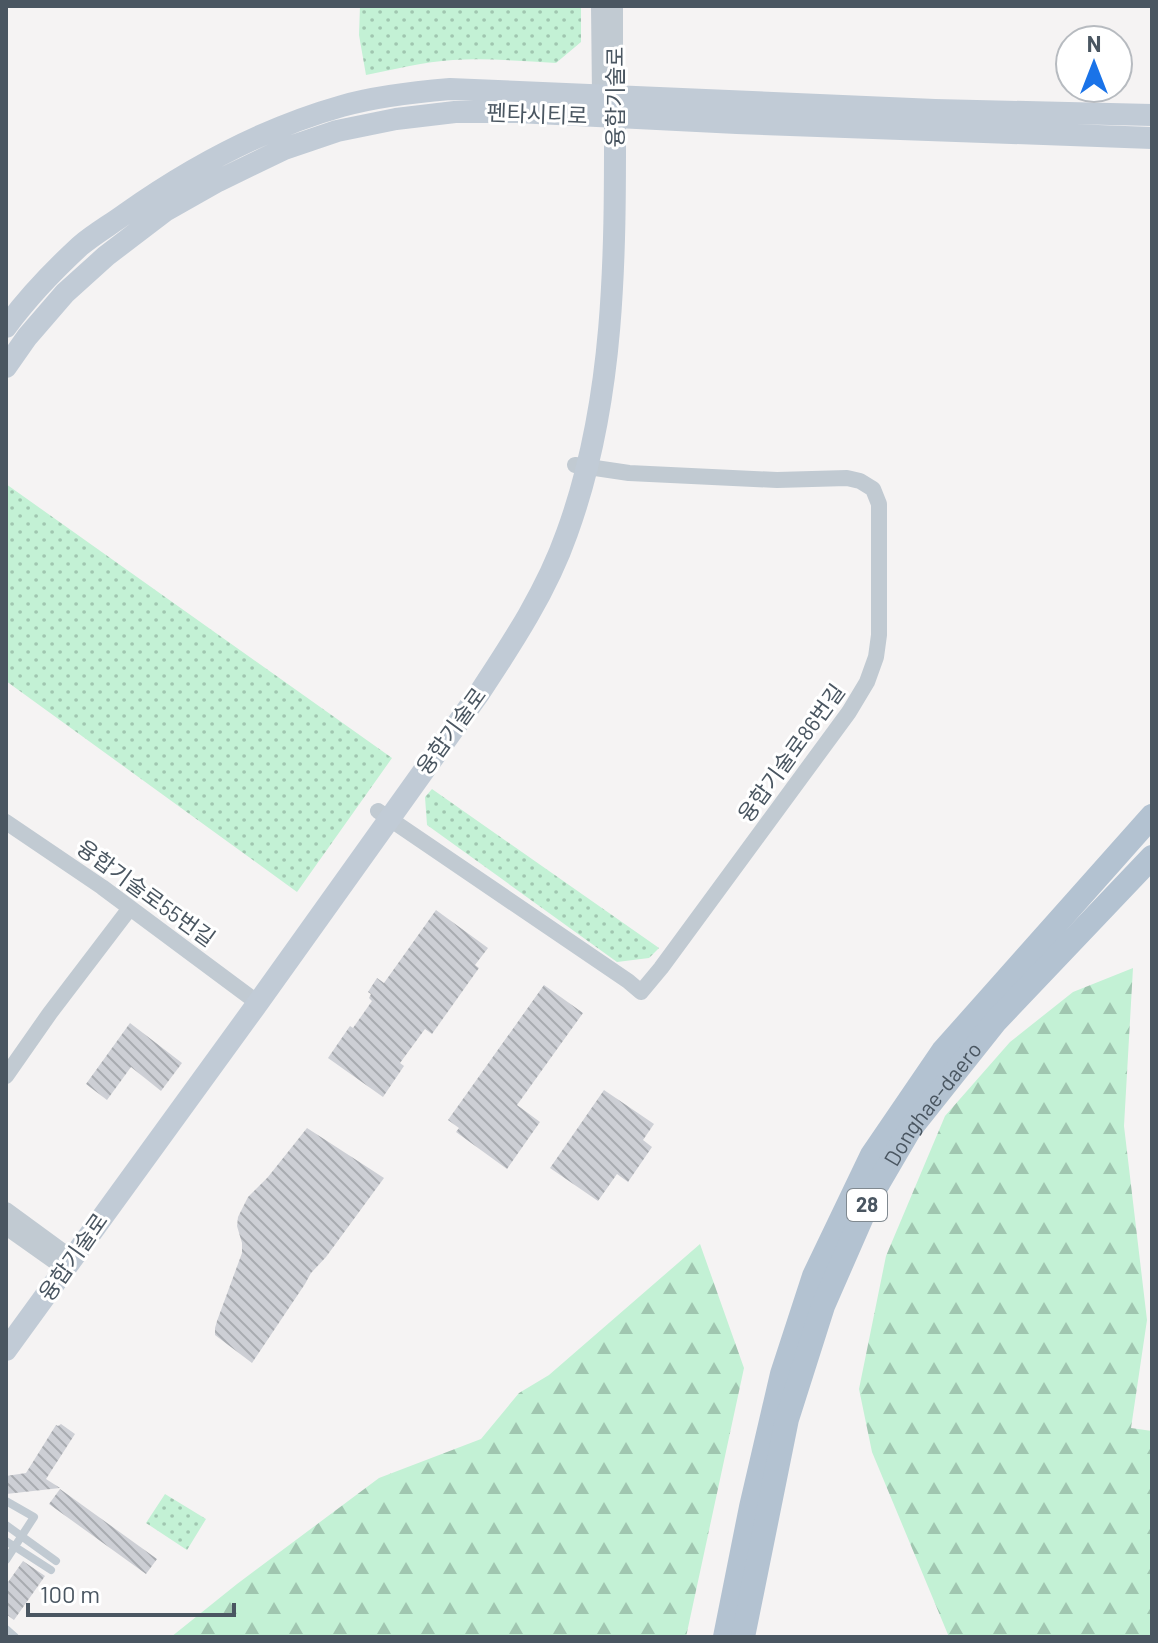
<svg xmlns="http://www.w3.org/2000/svg" width="1158" height="1643" font-family="Barlow,'Noto Sans KR',sans-serif">
<defs>
<pattern id="forest-firs" width="22" height="20" patternUnits="userSpaceOnUse" patternTransform="scale(2)"><rect width="22" height="20" fill="#c3f1d5"/><path d="M5 1l3.5 6h-7zM16 11l3.5 6h-7z" fill="#a0c6b0"/></pattern>
<pattern id="park-dots" width="8" height="8" patternUnits="userSpaceOnUse" patternTransform="scale(2)"><rect width="8" height="8" fill="#c3f1d5"/><path d="M2 2h.1M6 6h.1" fill="none" stroke="#a0c6b0" stroke-width="1.8" stroke-linecap="round"/></pattern>
<pattern id="building-back-hatch" width="6" height="6" patternUnits="userSpaceOnUse" patternTransform="scale(2)"><rect width="6" height="6" fill="#cdcfd5"/><path d="M-1 5l2 2M0 0l6 6M5-1l2 2" fill="none" stroke="#a8abb0"/></pattern>
</defs>
<rect width="100%" height="100%" fill="#f5f3f3"/>
<path fill="url(#forest-firs)" d="M1133 968 1124 1126 1147 1320 1131 1428 1152 1431V1637H949L872 1452 859 1389 886 1256 945 1116 1010 1042 1073 992Z
M700 1244 744 1368 686 1637H171L237 1584 379 1478 481 1439 519 1393 549 1375Z"/>
<path fill="url(#park-dots)" d="M360 6H581V42L556 63C522 61 487 58 453 60 424 62 395 69 366 75L359 35Z
M6 484 392 758 297 892 6 681Z
M432 789 659 948 649 958 617 962 427 825 425 797Z
M165 1494 206 1519 187 1550 146 1523Z"/>
<path fill="url(#building-back-hatch)" d="M436 910 488 948 475 965 479 968 432 1034 425 1029 400 1063 404 1066 383 1097 328 1058 350 1026 353 1028 372 1001 369 998 371 994 368 992 377 978 384 983Z
M544 985 583 1013 517 1105 540 1122 507 1169 456 1132 459 1128 448 1120Z
M130 1023 182 1063 161 1091 131 1067 107 1100 86 1084Z
M604 1090 654 1124 643 1140 652 1147 628 1182 617 1174 598 1201 550 1168Z
M307 1128 384 1178 326 1257 311 1273 305 1284 252 1363 215 1335V1328L217 1321 242 1253V1243L237 1226 238 1217 248 1197 268 1177Z
M61 1424 75 1434 46 1479 60 1488 6 1494V1476L26 1473 56 1425 58 1426Z
M60 1489 157 1559 146 1574 49 1504Z
M23 1561 45 1576 14 1620 6 1614V1585Z"/>
<g fill="none" stroke-linecap="round" stroke-linejoin="round">
<path stroke="#c1cad2" stroke-width="8" d="M6 1501 34 1517 6 1560
M6 1525 56 1561
M6 1541 51 1570
M6 1629 15 1637"/>
<path stroke="#c1cad2" stroke-width="16" d="M599 6 600 95
M615 6V95
M378 811 628 981 641 992 661 968 849 712 867 682 876 657 879 635V504L873 489 860 481 847 478 777 480 629 473 575 465
M6 822 102 887 258 1003
M6 1076 50 1013 130 908
M6 1210 62 1251 68 1263
M6 1227 54 1261 68 1263"/>
<path stroke="#c1cbd6" stroke-width="22" d="M6 327C28 297 53 271 80 246 94 234 110 225 125 214 190 168 264 128 342 106 377 96 414 92 450 89L935 110 1152 115
M6 367 27 337 65 293 106 256 165 211 218 181 284 149 337 131 396 119 455 112H517L737 123 1152 138
M6 1350 255 1007 480 692C513 642 547 590 567 533 618 393 615 242 615 95"/>
<g stroke="#b3c2d1" stroke-width="24">
<path d="M725 1637 751 1507 782 1374 814 1276 872 1155 943 1051 1152 816"/>
<path id="s1" d="M743 1637 787 1419 823 1306 872 1194 910 1129 995 1022 1152 857"/>
</g>
</g>
<g text-anchor="middle" stroke-width="6" stroke-linejoin="round" paint-order="stroke">
<rect fill="#fff" stroke="#808990" stroke-width="2" x="847" y="1189" width="40" height="32" rx="6"/>
<g font-size="20" font-weight="bold" fill="#4a5661">
<text x="867" y="1212">28</text>
</g>
<g font-size="22" fill="#4a5661" stroke="#fff">
<text transform="translate(615 97) rotate(-90)" y="8">융합기술로</text>
<text transform="translate(537 114) rotate(2)" y="8">펜타시티로</text>
<text transform="translate(451 731) rotate(-54)" y="8">융합기술로</text>
<text transform="translate(791 753) rotate(-54)" y="8">융합기술로86번길</text>
<text transform="translate(146 893) rotate(36)" y="8">융합기술로55번길</text>
<text dy="8" stroke="none"><textPath href="#s1" startOffset="572">Donghae-daero</textPath></text>
<text transform="translate(73 1257) rotate(-55)" y="8">융합기술로</text>
</g>
</g>
<rect width="1158" height="1643" fill="none" stroke="#4a5661" stroke-width="16"/>
<g transform="translate(1094 64)"><circle r="38" fill="#ffffff" stroke="#b7bbc0" stroke-width="2"/>
<path d="M0-6L14 30L0 20L-14 30Z" fill="#1a73e8"/>
<text y="-12" font-size="22" font-weight="bold" text-anchor="middle" fill="#4a5661">N</text>
</g>
<path d="M28 1603v12h206v-12" fill="none" stroke="#4a5661" stroke-width="4"/>
<text x="40" y="1603" font-size="24" fill="#4a5661" stroke="#ffffff" stroke-width="6" paint-order="stroke">100 m</text>
</svg>
